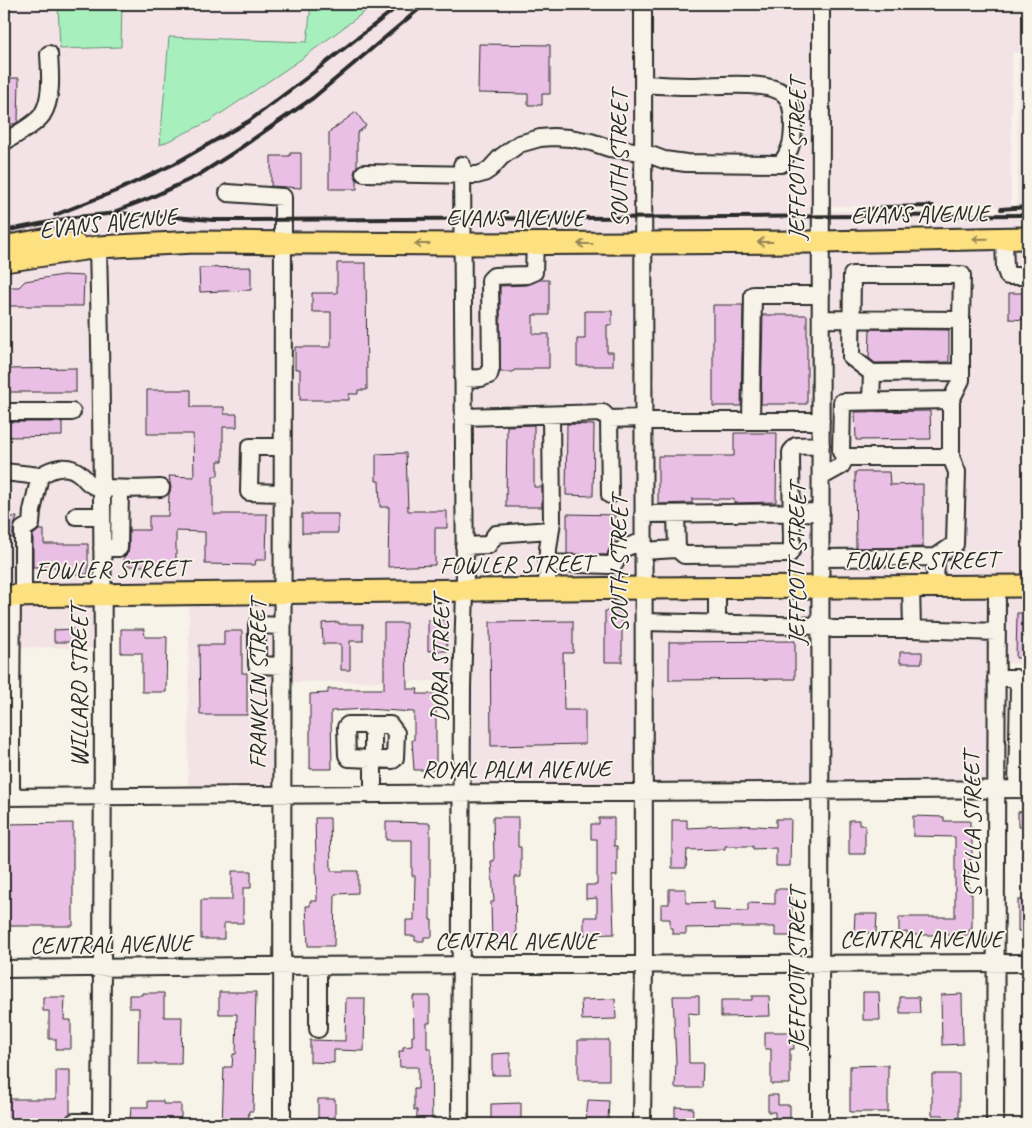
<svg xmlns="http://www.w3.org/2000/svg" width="1032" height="1128" font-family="Caveat,sans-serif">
<rect width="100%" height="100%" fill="#f7f3e8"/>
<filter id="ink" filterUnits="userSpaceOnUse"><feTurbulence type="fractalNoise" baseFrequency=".02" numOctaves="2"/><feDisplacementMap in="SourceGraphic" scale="10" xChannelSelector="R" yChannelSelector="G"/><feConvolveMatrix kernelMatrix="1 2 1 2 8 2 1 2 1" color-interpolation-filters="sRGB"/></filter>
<g filter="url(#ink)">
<path fill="#f3e3e7" d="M4 4H824L827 211 1014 212 1017 207 1018 58 1028 59V232L4 240Z
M830 4H1028V53H1012L1011 207 829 206Z
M1028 245V579L4 590V268L99 253Z
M1028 592V664L1000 663 998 783 463 787V681L287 682 284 789 188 790 189 603 103 604V648L4 647V603Z"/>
<path fill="#a7f0be" stroke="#698e74" d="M58 4H122L121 47 60 49Z
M311 4H375L300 60 210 121 160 145 169 37 307 42Z"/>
<path fill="#eabfe5" stroke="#2b2b2b" d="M479 44 550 45V94H542V105H528V94L478 93Z
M4 78H19L18 122 14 124H4Z
M356 112 366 126 357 133V166L354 173 357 180V189H329V132Z
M290 153H301V188L271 186V156H290Z
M337 263H366L367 390H358V394H349V400H300V369H295V347H331V312H312V293H337Z
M251 267V290L200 292 199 268Z
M63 275 84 276 83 306H4V287H19L25 281Z
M539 280H549V315H533V334H549V368H533V370H514L513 372H500V286L527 285Z
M1009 293H1028V320L1009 319Z
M713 305H743L741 406H713Z
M585 311H612V325H607V352H613V366H577V339H585Z
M763 315H807V404H761Z
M870 329 949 330V362L875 363 869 358Z
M76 368V392H4V369Z
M147 390H191V407H224V414H237V427H223V461H218V476H213V514H267L266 560H256L255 565 205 564V532L176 531V566H124V557L128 553 129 548V530H149V516H168L169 494 171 488 169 476 194 477 193 434H147Z
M930 411 931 439 856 440 855 412Z
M9 422H62V436L9 437Z
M567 424 594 425 593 496 566 495Z
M534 425V487H542V507H506L507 426Z
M734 433H777L776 502 734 503V499H692V503L658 504V456H734Z
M406 453 408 511H447V528H435V565L388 567 389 507H380L379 481H376V454Z
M855 472H889L890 485 923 484V547L856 548Z
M302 514H338V533H302Z
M567 514 615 515V542L609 549 607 555 567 554Z
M4 517H17L13 529V538L4 537Z
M39 530H44V544H88V574H57V567H33V535Z
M605 611H622V662H605Z
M1017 613H1028V658H1016Z
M428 620H446L447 651H428Z
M573 621V653H563L564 710H585V744L491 746 490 622Z
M339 622V624H363V641H350V670H341V644H323L322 623Z
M384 623H406L407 689H418L417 694H436V770H414L412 740H414V712L366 709 331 711 332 769H310V694L328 693V689H384Z
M75 629V642H54V630Z
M121 629H144L145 637H167L166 692H142V653H121Z
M224 631H242V673H247V715H200L199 645H224Z
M795 641V679L669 680V642Z
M900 652H922V663H900Z
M1028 811V827H1018V812Z
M913 816 944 817V821H970V828H972V859H970V867H968L969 887 970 894H972V928H970L969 935H907V932L899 933V917H955V837L913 836Z
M493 817H518V847H521V877H515L516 943H492L491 902H494L491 861H494Z
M315 818H330L331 871H358V893L335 894 334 946H308L306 906H310V901H317Z
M599 818H614V846H617V876H612L614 934 584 935V917H597V898L586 899V885H597V839H591V824H599Z
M776 819H791L790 866H776V848L753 849V846H725V849L687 850 686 868H672V820H687V828L707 827V826L735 825 776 827Z
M849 820H859V825H865V854H849Z
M386 822 430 823V920H432V937H424V941H415V936H406V920H414L415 876H412V840H386Z
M73 823V926H4V824Z
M232 871H251V888H243V923H224V939H201V900H232Z
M669 889H686V903L714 902V910L748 911V903L775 904V889H790V897H792V936H775V927H734L686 928V934H673V928H670V919H661V904H669Z
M1018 900H1028L1027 931H1018Z
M855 914H877L876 933H854Z
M219 992H256L253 1111H249L248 1124H222L224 1067H232L233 1054H236L237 1014H219Z
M863 992H879L880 1020H863Z
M142 993H164V1017H182L181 1064H138L139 1008H129V995H142Z
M962 994 963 1044 942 1045 941 995Z
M413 996H430V1023H427V1048H431L432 1124H417V1110H414V1089H418V1067H400L399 1051H403V1047L412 1046V1036H414Z
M673 996H699V1014L688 1013 689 1063H703L702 1088H675L676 1062Z
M752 996H769L770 1016 721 1017V1000H752Z
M43 997H65L64 1020H71V1049H56V1039H49V1011H43Z
M900 997H919L920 1013H900Z
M346 998H365L364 1051 334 1050V1063L310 1062V1040L345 1041Z
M615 999 616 1019 582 1020 581 1000Z
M765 1032H793L794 1049H790V1084H771V1049H765Z
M578 1040H609V1080H578Z
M510 1053V1075H492V1054Z
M888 1065V1112H850V1066Z
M56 1070H70V1113L65 1119H39V1124H4V1099H56Z
M932 1074H959V1124H944L943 1115H932Z
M768 1095H778V1105H790V1124H777V1120H775V1112H768Z
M318 1099H335V1119L318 1120Z
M588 1100 609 1101 608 1121 586 1120Z
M148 1101H163V1104H181V1121L130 1120 131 1107H148Z
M521 1103V1124H491V1104Z
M675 1107 693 1108 692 1124H675Z"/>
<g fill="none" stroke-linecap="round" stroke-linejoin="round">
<defs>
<path id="minor" d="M4 142C15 135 35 125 42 115 53 98 50 72 49 54
M364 173 477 175 484 173 490 169 501 157 519 144 540 138 553 137 570 138 591 142 609 148 643 152 664 160 686 163 781 164C792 148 793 141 793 121 792 112 792 100 783 93 765 80 712 86 689 86 673 86 658 85 643 84
M228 193 283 197 282 1124
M1004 239 1005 268 1008 276H1028
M98 247C105 539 103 832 101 1124
M821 319 961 320V380L951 400V457H846L841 452 842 402 951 400
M872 373 961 372
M463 379 481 378 489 375 491 368 490 280 494 276 527 275 534 272 535 244
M871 401 872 373 851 357 852 275H962L961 320
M4 412H72
M463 417 603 413 609 419 610 495
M609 419 642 418
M642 421H821
M751 421 753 295H821
M4 472 40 476
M821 477 841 466 846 457
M282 493 249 492 250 447H282
M643 514 821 512
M676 514 677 549 684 555 789 554 792 549 791 452 796 446 821 445
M76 516H102
M464 546 488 545 496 534 550 530
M102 548H119L120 489
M643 551 677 549
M820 558 936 557
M548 563 609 565 615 563C616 561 616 558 617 555 621 547 636 544 643 542
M911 586 912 629 997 632
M935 586 936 557 955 544 957 472 951 457
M717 587V624
M547 590 548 549 552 521 551 415
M23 596V529L31 524 32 511 40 476C52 468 68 463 80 474 87 480 88 485 98 487 119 490 140 489 161 488
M644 622 820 626 833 629H912
M282 626 257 625V665L283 666
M996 678H1015L1019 687 1017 789
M348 725H390L396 733 395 758 393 760 349 758 347 755 346 727Z
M373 793V725
M4 797 1028 789
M11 797V715L12 596
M4 969 250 966 1028 963
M318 1029V966
M74 1124V1122H101
M460 1124 462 687 465 591 462 165
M642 1124 644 964 643 4
M820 1124 821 4
M995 1124 997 586"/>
<path id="major" d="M8 246 49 239 76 245
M4 261 98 247 195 242 462 244 821 242 1028 238
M4 596 644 588 1028 586"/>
</defs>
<use href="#minor" stroke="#2b2b2b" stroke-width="20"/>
<use href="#major" stroke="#2b2b2b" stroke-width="25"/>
<use href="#minor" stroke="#f7f3e8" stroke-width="16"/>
<use href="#major" stroke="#fde080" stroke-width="21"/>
<path stroke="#2b2b2b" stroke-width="4" d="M1001 209 1028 207
M863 210 886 207 933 206
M116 211 150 198 197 176 233 153 313 98 425 4
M55 215 116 191 174 164 249 121 305 79 401 4
M4 231 75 217 118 213 213 220H249L1028 215"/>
</g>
<defs><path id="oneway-shaft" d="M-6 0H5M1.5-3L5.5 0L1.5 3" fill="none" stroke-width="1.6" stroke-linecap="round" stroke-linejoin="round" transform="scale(1.25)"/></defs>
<g stroke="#948656">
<use href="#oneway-shaft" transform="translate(980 239) rotate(179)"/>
<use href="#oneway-shaft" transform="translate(765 242) rotate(-180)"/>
<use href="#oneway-shaft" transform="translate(422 244) rotate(-180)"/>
<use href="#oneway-shaft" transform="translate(585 244) rotate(-180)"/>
</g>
</g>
<g text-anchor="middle" stroke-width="4" stroke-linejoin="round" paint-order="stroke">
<g font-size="24" fill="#2b2b2b" stroke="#f7f3e8">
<text transform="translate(619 159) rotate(-90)" y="8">SOUTH STREET</text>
<text transform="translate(797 159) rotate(-90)" y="8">JEFFCOTT STREET</text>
<text transform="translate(920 214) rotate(-1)" y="8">EVANS AVENUE</text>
<text x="515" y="226">EVANS AVENUE</text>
<text transform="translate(108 223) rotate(-6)" y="8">EVANS AVENUE</text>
<text x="921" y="568">FOWLER STREET</text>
<text transform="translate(516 564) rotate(-1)" y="8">FOWLER STREET</text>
<text transform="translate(619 564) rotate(-90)" y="8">SOUTH STREET</text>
<text transform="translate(797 564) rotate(-90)" y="8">JEFFCOTT STREET</text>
<text transform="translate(111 569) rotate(-1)" y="8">FOWLER STREET</text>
<text transform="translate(440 659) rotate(-89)" y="8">DORA STREET</text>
<text transform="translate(258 684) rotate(-90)" y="8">FRANKLIN STREET</text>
<text transform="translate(79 686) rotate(-90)" y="8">WILLARD STREET</text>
<text x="516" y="777">ROYAL PALM AVENUE</text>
<text transform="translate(972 825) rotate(-90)" y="8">STELLA STREET</text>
<text x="921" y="947">CENTRAL AVENUE</text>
<text x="516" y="949">CENTRAL AVENUE</text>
<text transform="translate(111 944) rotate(-1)" y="8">CENTRAL AVENUE</text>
<text transform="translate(797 969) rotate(-90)" y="8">JEFFCOTT STREET</text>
</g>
</g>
<rect width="1032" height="1128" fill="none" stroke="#f7f3e8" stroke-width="20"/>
<rect x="10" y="10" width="1012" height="1108" fill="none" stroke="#2b2b2b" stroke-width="2" filter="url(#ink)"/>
</svg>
